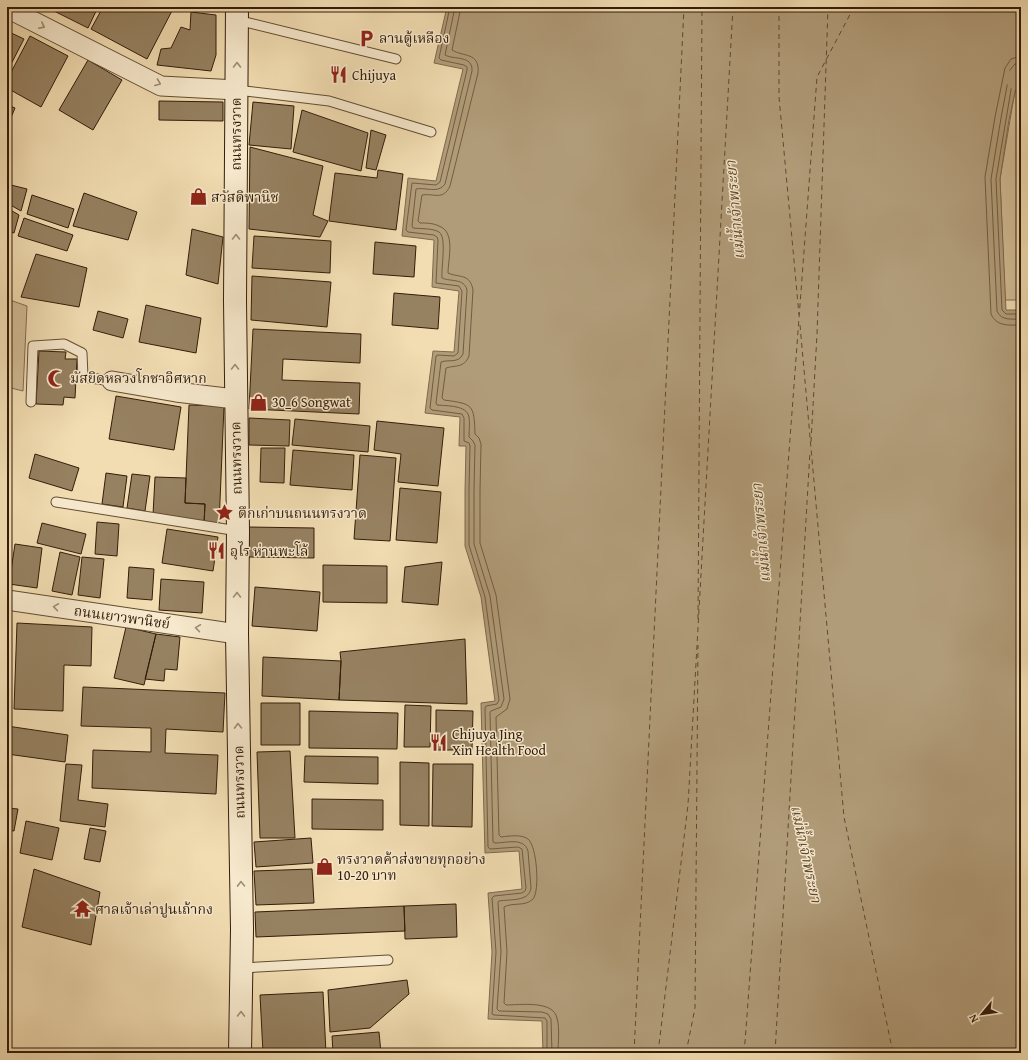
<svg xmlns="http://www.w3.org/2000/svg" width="1028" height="1060" font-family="'Gentium Book Plus','Noto Serif Thai',serif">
<rect width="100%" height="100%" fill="#f2ddb2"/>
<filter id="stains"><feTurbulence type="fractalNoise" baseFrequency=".005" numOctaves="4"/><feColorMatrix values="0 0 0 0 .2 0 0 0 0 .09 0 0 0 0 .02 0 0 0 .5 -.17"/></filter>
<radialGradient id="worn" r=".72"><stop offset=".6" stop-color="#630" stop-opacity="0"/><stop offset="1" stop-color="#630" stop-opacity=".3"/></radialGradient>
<path fill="#d2bc95" stroke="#826c50" d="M1017 79 1021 80V300H1005L1000 179Z
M7 299 27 306 23 391 7 387Z"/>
<path fill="#b19c79" stroke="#7f694d" d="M447 7H1021V64L1009 120 1000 179 1006 310H1021V1053H543L542 1021 488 1019 492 952 488 893 522 889 519 851 485 853 481 703 495 701 481 597 465 546V491L466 446H459L460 417 425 413 433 351 454 352 459 291 432 287 434 240 402 236 408 178 436 181 463 69 434 63Z"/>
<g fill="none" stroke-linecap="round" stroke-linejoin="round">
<path stroke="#725c42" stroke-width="1" d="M450 7 439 58 441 60 464 65 467 67V70L440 182 436 185 412 183 406 230 408 232 434 235 437 237 438 240 436 283 459 286 462 291 458 353 454 356 438 355 436 356 430 408 432 410 462 414 464 418V441L469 443 470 446 469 491V545L485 597 499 700 497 704 486 706 485 708 488 847 490 849 518 847 522 849 526 888 525 891 522 893 494 896 492 898 496 952 492 1014 494 1015 545 1018 547 1021V1053
M455 7 445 55C454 60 473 55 472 71L445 184C438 194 426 187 416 189L412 226 413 228C421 229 432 228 439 232 447 237 441 268 442 278 451 282 464 278 467 290L463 354C458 364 449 359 441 362L436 403 437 405C447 406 467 405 469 417 470 423 469 430 469 437L473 441 475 445 474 491V544L490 596 504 699 501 707 491 711 490 712 493 842 495 843C506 843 524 837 528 851L531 888C529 902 510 899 499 901L498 902 501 952 497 1009 499 1011 542 1012 548 1014 551 1019 552 1053
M461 7 452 50C463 57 480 52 478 73L450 186C443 201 434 193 422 195L418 221 420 223C426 223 433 223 439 226 456 232 448 259 448 273 459 278 470 273 473 290L469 356C464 368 456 365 446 368L442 398 444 400C473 404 474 404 475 434L479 438 481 444 480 491V543L496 595 510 699 507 709 496 717 499 835 501 837C510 836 521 834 528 839 537 846 540 891 533 899 525 907 513 902 504 907L507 952 504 1003 506 1005C520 1005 553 1000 557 1018 560 1029 558 1042 558 1053
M1021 56 1011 59 1005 68 995 117 985 177 991 314C997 327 1009 325 1021 325
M1021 62 1015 64 1010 70 1001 118 991 179 997 311C1001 321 1012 319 1021 319
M1021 67 1016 69 1013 78 996 179 1002 310 1006 314H1021"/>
<path stroke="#b19c79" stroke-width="22" d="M1017 79 1021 80"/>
<path stroke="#5f4931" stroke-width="1" stroke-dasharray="5 4" stroke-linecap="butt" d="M779 7V97L799 315
M800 325 844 817 893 1053
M811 442 817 334 828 7
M698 619 702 7
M634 1053 684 7
M658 1053 688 805 733 7
M686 1053 695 1008 698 645
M743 1053 745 1042 817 77 854 7
M775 1053 810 451"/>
</g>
<path fill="#968161" stroke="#331d0a" d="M46 7H98L88 28Z
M103 7H174L147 59 91 29Z
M191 12 216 15V55L211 71 157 65 161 49 171 48 181 27 190 30Z
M7 31 24 39 7 72Z
M30 36 68 56 41 107 7 88V80Z
M88 60 122 80 93 130 59 110Z
M159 101 223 102V121L159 120Z
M253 102 294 106 291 149 249 145Z
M7 105 15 108 7 127Z
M302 110 368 133 361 171 293 152Z
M371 130 386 135 376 170 366 168Z
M250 147 323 166 313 215 328 221 320 237 249 229Z
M378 170 403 174 396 230 329 221 335 173 377 178Z
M7 184 27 189 21 211 7 203Z
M84 193 137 212 128 240 73 226Z
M32 195 74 209 68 228 27 214Z
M7 208 19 215 14 233 7 231Z
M24 218 73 235 67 251 18 236Z
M192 229 223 237 218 284 186 275Z
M254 236 331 241 330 273 252 268Z
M375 242 416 246 414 277 373 274Z
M36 254 87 268 79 307 21 297Z
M252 276 331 282 327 327 251 320Z
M394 293 440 297 438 329 392 325Z
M146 305 201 318 196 353 139 342Z
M98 311 128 319 123 338 93 330Z
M253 329 361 334 360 363 283 359 282 380 360 383 359 414 249 409Z
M39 351 66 352 65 359H77L75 398 64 397 63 405 36 404Z
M116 396 181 407 174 450 109 439Z
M189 405 224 406 219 525 204 524 205 504 185 503Z
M249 418 290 420 289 446 249 445Z
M295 419 370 426 368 452 292 445Z
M377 421 444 428 438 486 398 482 401 454 374 450Z
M261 448H285L284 483 260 482Z
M293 450 354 455 352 490 290 485Z
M35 454 79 468 72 491 29 478Z
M360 455 396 458 390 541 354 539Z
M106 473 127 476 123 507 102 504Z
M132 474 150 476 145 511 127 508Z
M155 477 186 478 185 503 205 504 204 524 153 515Z
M400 488 441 492 437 543 396 540Z
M97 522 119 524 117 556 95 554Z
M42 523 86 534 81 554 37 543Z
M248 527 314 528V558L248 557Z
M167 529 218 537 213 571 162 563Z
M15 544 42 548 37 588 9 584Z
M60 552 80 557 72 595 52 591Z
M82 557 104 559 100 598 78 595Z
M442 562 438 605 402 602 405 567Z
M323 565 387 566V603L323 602Z
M129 567 154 569 152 600 127 598Z
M161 579 204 582 202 613 159 610Z
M255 587 320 592 317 631 252 626Z
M17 623 92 627 91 666 64 665 63 711 14 709Z
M126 627 156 634 144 685 114 678Z
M156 634 180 637 177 670 165 669 164 681 145 679Z
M465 639 467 704 339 700 341 661 340 652Z
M263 657 341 661 339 700 262 696Z
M83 687 225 693 223 732 166 729 165 753 218 755 216 794 92 788 93 750 151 752V728L81 726Z
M261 703H300V745H261Z
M405 705 431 706 430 747H404Z
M436 710 473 711 472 750H436Z
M309 711 398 713 397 749 309 748Z
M7 726 68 735 65 762 7 754Z
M290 751 295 838H260L257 752Z
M305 756 378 757V784L304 782Z
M400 762 429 763V826L400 825Z
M66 764 82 765 78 800 108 804 105 827 60 821Z
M433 764H473L472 827 432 826Z
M312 799 383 800V830L312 829Z
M7 808 18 809 14 831 7 830Z
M26 821 59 828 52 860 20 853Z
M90 828 106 831 100 862 84 859Z
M311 838 313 863 256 867 254 842Z
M34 869 100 892 91 945 22 927Z
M312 869 314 903 256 905 254 871Z
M456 904 457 937 405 939 404 906Z
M404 906 405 931 256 937 255 912Z
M407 980 409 994 370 1028 330 1032 328 990Z
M323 992 326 1053H263L260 995Z
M379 1032 381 1053H333L332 1036Z"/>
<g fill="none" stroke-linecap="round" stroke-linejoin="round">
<defs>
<path id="lane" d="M237 20 396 59
M237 90 329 101 431 132
M31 402 33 346 64 344 82 353 83 377 112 381
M56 502 238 531
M242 968 388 960"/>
<path id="street" d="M7 8 161 86 237 90
M112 381 176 392 235 399
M7 600 237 634"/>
<path id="secondary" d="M237 7 235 301 238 531 237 634 242 929 240 1053"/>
</defs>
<use href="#lane" stroke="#634d34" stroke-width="11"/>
<use href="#street" stroke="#634d34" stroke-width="21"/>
<use href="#secondary" stroke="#331d0a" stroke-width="24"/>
<use href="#lane" stroke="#f7e9cd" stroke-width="9"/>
<use href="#street" stroke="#f7e9cd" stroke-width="19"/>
<use href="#secondary" stroke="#f7e9cd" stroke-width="22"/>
</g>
<defs><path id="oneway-chevron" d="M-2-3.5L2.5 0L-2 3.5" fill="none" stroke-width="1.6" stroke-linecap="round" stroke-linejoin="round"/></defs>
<g stroke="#9f8d75">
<use href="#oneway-chevron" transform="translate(42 26) rotate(27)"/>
<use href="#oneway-chevron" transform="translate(237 65) rotate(-90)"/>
<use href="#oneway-chevron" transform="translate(158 83) rotate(21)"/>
<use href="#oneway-chevron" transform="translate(236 237) rotate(-90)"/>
<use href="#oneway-chevron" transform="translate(235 367) rotate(-90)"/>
<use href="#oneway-chevron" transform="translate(237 595) rotate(-90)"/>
<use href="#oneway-chevron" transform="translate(56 607) rotate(-172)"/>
<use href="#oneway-chevron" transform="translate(198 628) rotate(-172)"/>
<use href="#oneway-chevron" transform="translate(238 726) rotate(-91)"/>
<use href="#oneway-chevron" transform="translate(241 884) rotate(-91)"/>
<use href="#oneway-chevron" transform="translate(241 1014) rotate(-89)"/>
</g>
<defs>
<symbol id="parking-bare" viewBox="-9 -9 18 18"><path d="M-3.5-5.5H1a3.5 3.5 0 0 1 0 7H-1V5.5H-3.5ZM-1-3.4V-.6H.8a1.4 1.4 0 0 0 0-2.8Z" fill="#8f2418" stroke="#f7e9cd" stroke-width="2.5" paint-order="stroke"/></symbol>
<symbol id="restaurant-bare" viewBox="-9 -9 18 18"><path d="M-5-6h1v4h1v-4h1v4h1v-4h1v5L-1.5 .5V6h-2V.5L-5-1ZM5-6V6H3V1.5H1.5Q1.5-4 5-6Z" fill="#8f2418" stroke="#f7e9cd" stroke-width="2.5" paint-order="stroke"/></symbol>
<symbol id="shop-bare" viewBox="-9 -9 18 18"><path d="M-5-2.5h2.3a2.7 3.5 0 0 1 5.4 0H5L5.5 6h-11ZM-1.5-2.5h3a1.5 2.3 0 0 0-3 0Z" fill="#8f2418" stroke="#f7e9cd" stroke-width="2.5" paint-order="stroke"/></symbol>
<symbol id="mosque-bare" viewBox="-9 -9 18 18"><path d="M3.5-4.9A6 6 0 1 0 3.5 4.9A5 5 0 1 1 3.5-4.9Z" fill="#8f2418" stroke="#f7e9cd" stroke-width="2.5" paint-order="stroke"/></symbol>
<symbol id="sight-bare" viewBox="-9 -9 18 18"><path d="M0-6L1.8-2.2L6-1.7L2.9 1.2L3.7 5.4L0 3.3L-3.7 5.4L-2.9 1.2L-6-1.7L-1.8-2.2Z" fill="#8f2418" stroke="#f7e9cd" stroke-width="2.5" paint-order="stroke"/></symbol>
<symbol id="temple-bare" viewBox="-9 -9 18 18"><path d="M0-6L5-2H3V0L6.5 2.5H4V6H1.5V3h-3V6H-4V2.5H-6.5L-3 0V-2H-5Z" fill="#8f2418" stroke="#f7e9cd" stroke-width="2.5" paint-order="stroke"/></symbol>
</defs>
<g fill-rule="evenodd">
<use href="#parking-bare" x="354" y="26" width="25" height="25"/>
<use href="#restaurant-bare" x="326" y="62" width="25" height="25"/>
<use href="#shop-bare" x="186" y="184" width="25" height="25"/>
<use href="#mosque-bare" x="44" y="366" width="25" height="25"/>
<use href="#shop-bare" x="246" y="390" width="25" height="25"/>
<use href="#sight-bare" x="212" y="500" width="25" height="25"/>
<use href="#restaurant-bare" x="204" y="538" width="25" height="25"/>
<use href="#restaurant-bare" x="426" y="730" width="25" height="25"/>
<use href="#shop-bare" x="312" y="854" width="25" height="25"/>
<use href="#temple-bare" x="70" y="896" width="25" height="25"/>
</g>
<g text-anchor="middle" stroke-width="3" stroke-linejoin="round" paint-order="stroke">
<g font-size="14" fill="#331d0a" stroke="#f7e9cd" text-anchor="start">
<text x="379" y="43">ลานตู้เหลือง</text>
<text x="352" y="80">Chijuya</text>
<text x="211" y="202">สวัสดิพานิช</text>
<text x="70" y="383">มัสยิดหลวงโกชาอิศหาก</text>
<text x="272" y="407">30_6 Songwat</text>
<text x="238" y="518">ตึกเก่าบนถนนทรงวาด</text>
<text x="230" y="556">อุไร ห่านพะโล้</text>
<text x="452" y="739">Chijuya Jing<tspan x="452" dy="16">Xin Health Food</tspan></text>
<text x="337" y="864">ทรงวาดค้าส่งขายทุกอย่าง<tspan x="337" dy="16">10-20 บาท</tspan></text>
<text x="95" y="914">ศาลเจ้าเล่าปูนเถ้ากง</text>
</g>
<g font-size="14" fill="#331d0a" stroke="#f7e9cd">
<text transform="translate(236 134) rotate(-90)" y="5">ถนนทรงวาด</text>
<text transform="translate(236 458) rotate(-91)" y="5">ถนนทรงวาด</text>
<text transform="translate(122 617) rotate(8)" y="5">ถนนเยาวพานิชย์</text>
<text transform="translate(239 782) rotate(-91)" y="5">ถนนทรงวาด</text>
</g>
<g font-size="15" font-style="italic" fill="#5f4931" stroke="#f7e9cd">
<text transform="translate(735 210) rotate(-95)" y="5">แม่น้ำเจ้าพระยา</text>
<text transform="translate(761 533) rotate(-95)" y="5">แม่น้ำเจ้าพระยา</text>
<text transform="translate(806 854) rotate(78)" y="5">แม่น้ำเจ้าพระยา</text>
</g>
</g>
<rect width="1028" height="1060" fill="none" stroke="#f2ddb2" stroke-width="24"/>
<rect x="8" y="8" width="1012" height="1044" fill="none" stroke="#331d0a" stroke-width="2"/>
<rect x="12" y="12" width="1004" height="1036" fill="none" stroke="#331d0a"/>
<g transform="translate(982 1014) rotate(241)" stroke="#f7e9cd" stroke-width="3" paint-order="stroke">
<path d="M0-3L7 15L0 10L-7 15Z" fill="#331d0a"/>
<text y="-6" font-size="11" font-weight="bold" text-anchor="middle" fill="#331d0a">N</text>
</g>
<rect width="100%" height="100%" filter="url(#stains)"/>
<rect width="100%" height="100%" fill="url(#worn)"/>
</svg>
